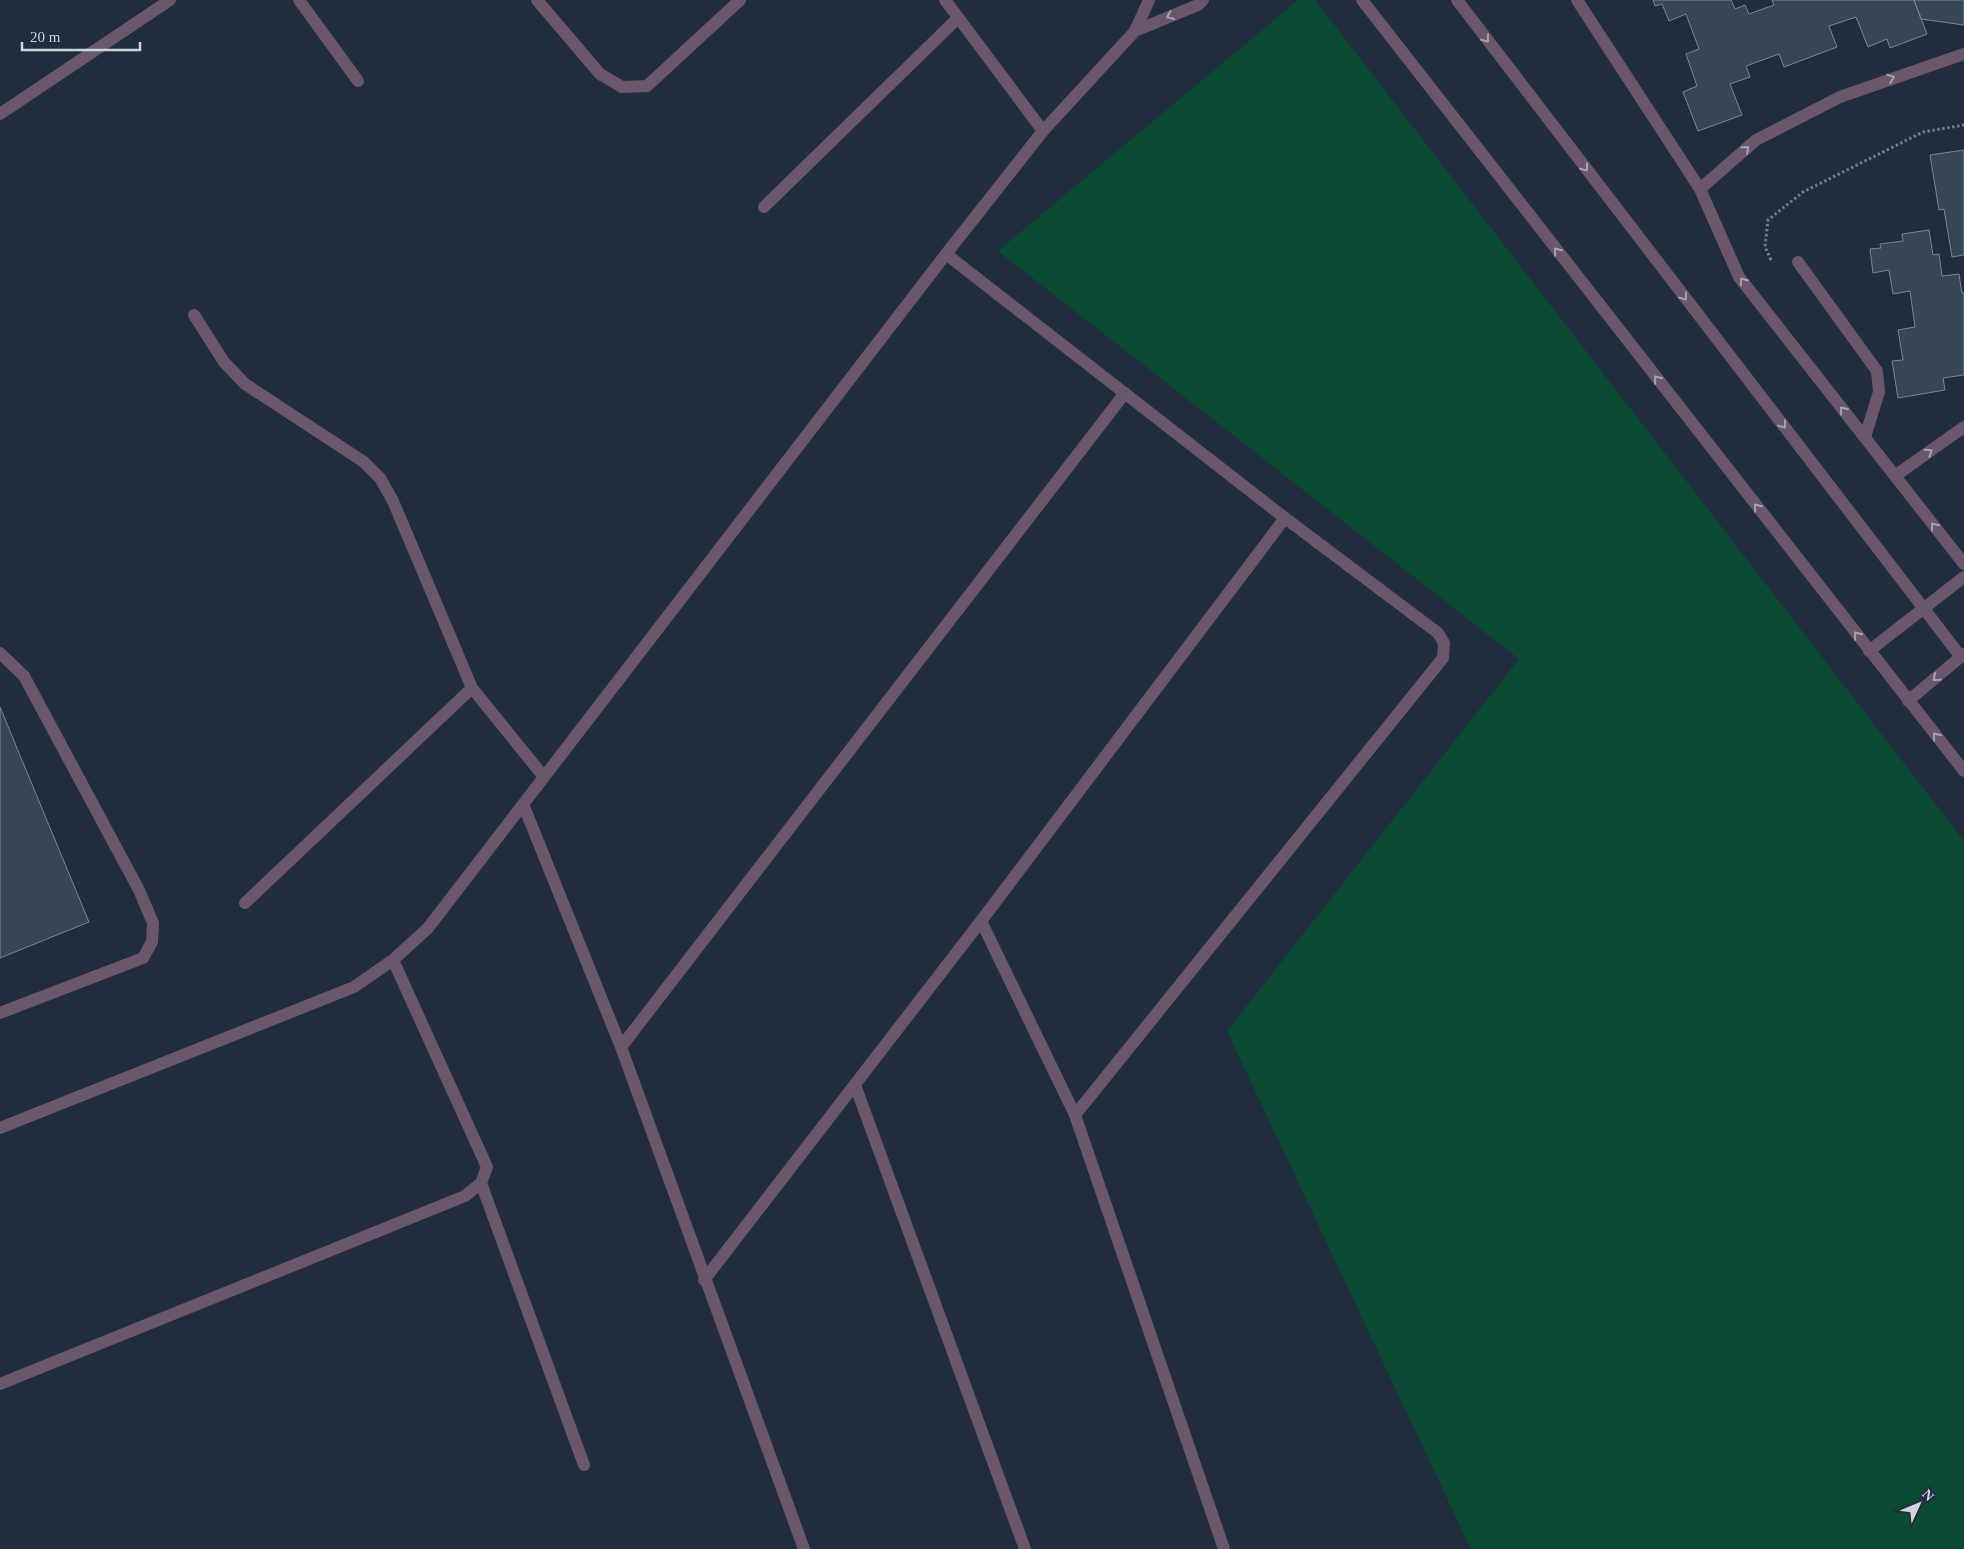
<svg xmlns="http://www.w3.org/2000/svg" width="1964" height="1549" font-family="Georgia,serif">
<rect width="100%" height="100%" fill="#212d3f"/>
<path fill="#0b4a32" d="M1298 0H1315L1964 841V1549H1471L1227 1031 1519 659 998 251Z"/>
<path fill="#384558" stroke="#76869a" d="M1653 0H1731L1735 9 1745 5 1749 14 1774 5 1772 0H1914L1927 34 1890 48 1887 39 1868 47 1856 17 1829 26 1837 47 1784 67 1779 54 1746 66 1750 77 1730 84 1742 115 1698 131 1683 92 1697 86 1686 54 1699 49 1686 14 1669 21 1662 4 1655 6Z
M1914 0H1964V25L1921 19Z
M1964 150V255L1952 257 1944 209 1939 210 1930 155Z
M1929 230 1933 255 1939 254 1942 276 1959 274 1962 293H1964V375L1943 378 1945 390 1898 398 1892 361 1903 360 1898 330 1915 327 1910 291 1893 294 1889 270 1873 273 1870 249 1881 248 1880 244 1903 241 1902 234Z
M0 707 89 922 0 958Z"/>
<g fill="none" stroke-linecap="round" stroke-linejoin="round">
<path stroke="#727c8b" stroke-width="3" stroke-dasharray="2.5 2.5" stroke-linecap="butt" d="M1771 260 1765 247 1768 220 1803 192 1923 132 1964 125"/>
<path stroke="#6b576b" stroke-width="12" d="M299 0 358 81
M537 0 600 74 622 87 647 86 740 0
M945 0 1043 131
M1362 0 1964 771
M1457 0 1961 657
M1577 0 1700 189
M1135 31 1198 5 1203 0
M1964 54 1840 97 1756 140 1700 189 1739 277 1964 564
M0 114 170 0
M764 207 958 18
M946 254 1285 518 1438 633 1444 643 1443 658 1075 1115
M1798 262 1877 371 1879 392 1865 437
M194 315 224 362 245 384 364 462 380 478 393 501 472 688 544 777
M1895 476 1964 427
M1869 651 1964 577
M0 653 24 676 139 890 153 923 152 942 143 958 0 1013
M1908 701 1964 654
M523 804 621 1047 804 1549
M245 903 472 688
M981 921 1075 1115 1224 1549
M621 1047 1125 393
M855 1085 1025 1549
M0 1128 354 987 393 960 428 928 946 254 1043 131 1135 31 1149 0
M481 1183 584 1465
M704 1280 981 921 1285 518
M0 1384 465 1196 481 1183 487 1167 393 960"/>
</g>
<defs><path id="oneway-chevron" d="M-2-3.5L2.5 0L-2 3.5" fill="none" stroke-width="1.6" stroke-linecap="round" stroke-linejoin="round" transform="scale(1.25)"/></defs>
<g stroke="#a5a3b1">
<use href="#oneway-chevron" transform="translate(1170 16) rotate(157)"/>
<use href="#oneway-chevron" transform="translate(1486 39) rotate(53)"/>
<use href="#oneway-chevron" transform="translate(1891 78) rotate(-20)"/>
<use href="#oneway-chevron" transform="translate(1746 149) rotate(-42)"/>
<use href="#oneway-chevron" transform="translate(1585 168) rotate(53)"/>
<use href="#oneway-chevron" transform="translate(1557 251) rotate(-128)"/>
<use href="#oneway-chevron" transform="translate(1743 281) rotate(-126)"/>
<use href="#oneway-chevron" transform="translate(1684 297) rotate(53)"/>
<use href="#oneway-chevron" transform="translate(1657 379) rotate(-128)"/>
<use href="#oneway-chevron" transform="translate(1843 410) rotate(-128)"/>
<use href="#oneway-chevron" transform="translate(1783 425) rotate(53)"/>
<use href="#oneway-chevron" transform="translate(1929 452) rotate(-35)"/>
<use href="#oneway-chevron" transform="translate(1757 507) rotate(-128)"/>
<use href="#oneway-chevron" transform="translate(1934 526) rotate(-128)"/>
<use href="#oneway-chevron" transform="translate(1857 635) rotate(-128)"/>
<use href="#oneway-chevron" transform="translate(1936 678) rotate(140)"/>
<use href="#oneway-chevron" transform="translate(1936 736) rotate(-129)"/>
</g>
<g transform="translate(1919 1504) rotate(46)" stroke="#212d3f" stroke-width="4" paint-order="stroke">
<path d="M0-4L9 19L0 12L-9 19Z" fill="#ccd5e0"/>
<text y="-8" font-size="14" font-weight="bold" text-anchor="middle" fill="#ccd5e0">N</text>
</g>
<path d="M22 42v8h118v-8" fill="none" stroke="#ccd5e0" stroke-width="2.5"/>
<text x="30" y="42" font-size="15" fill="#ccd5e0" stroke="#212d3f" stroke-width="4" paint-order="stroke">20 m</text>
</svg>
